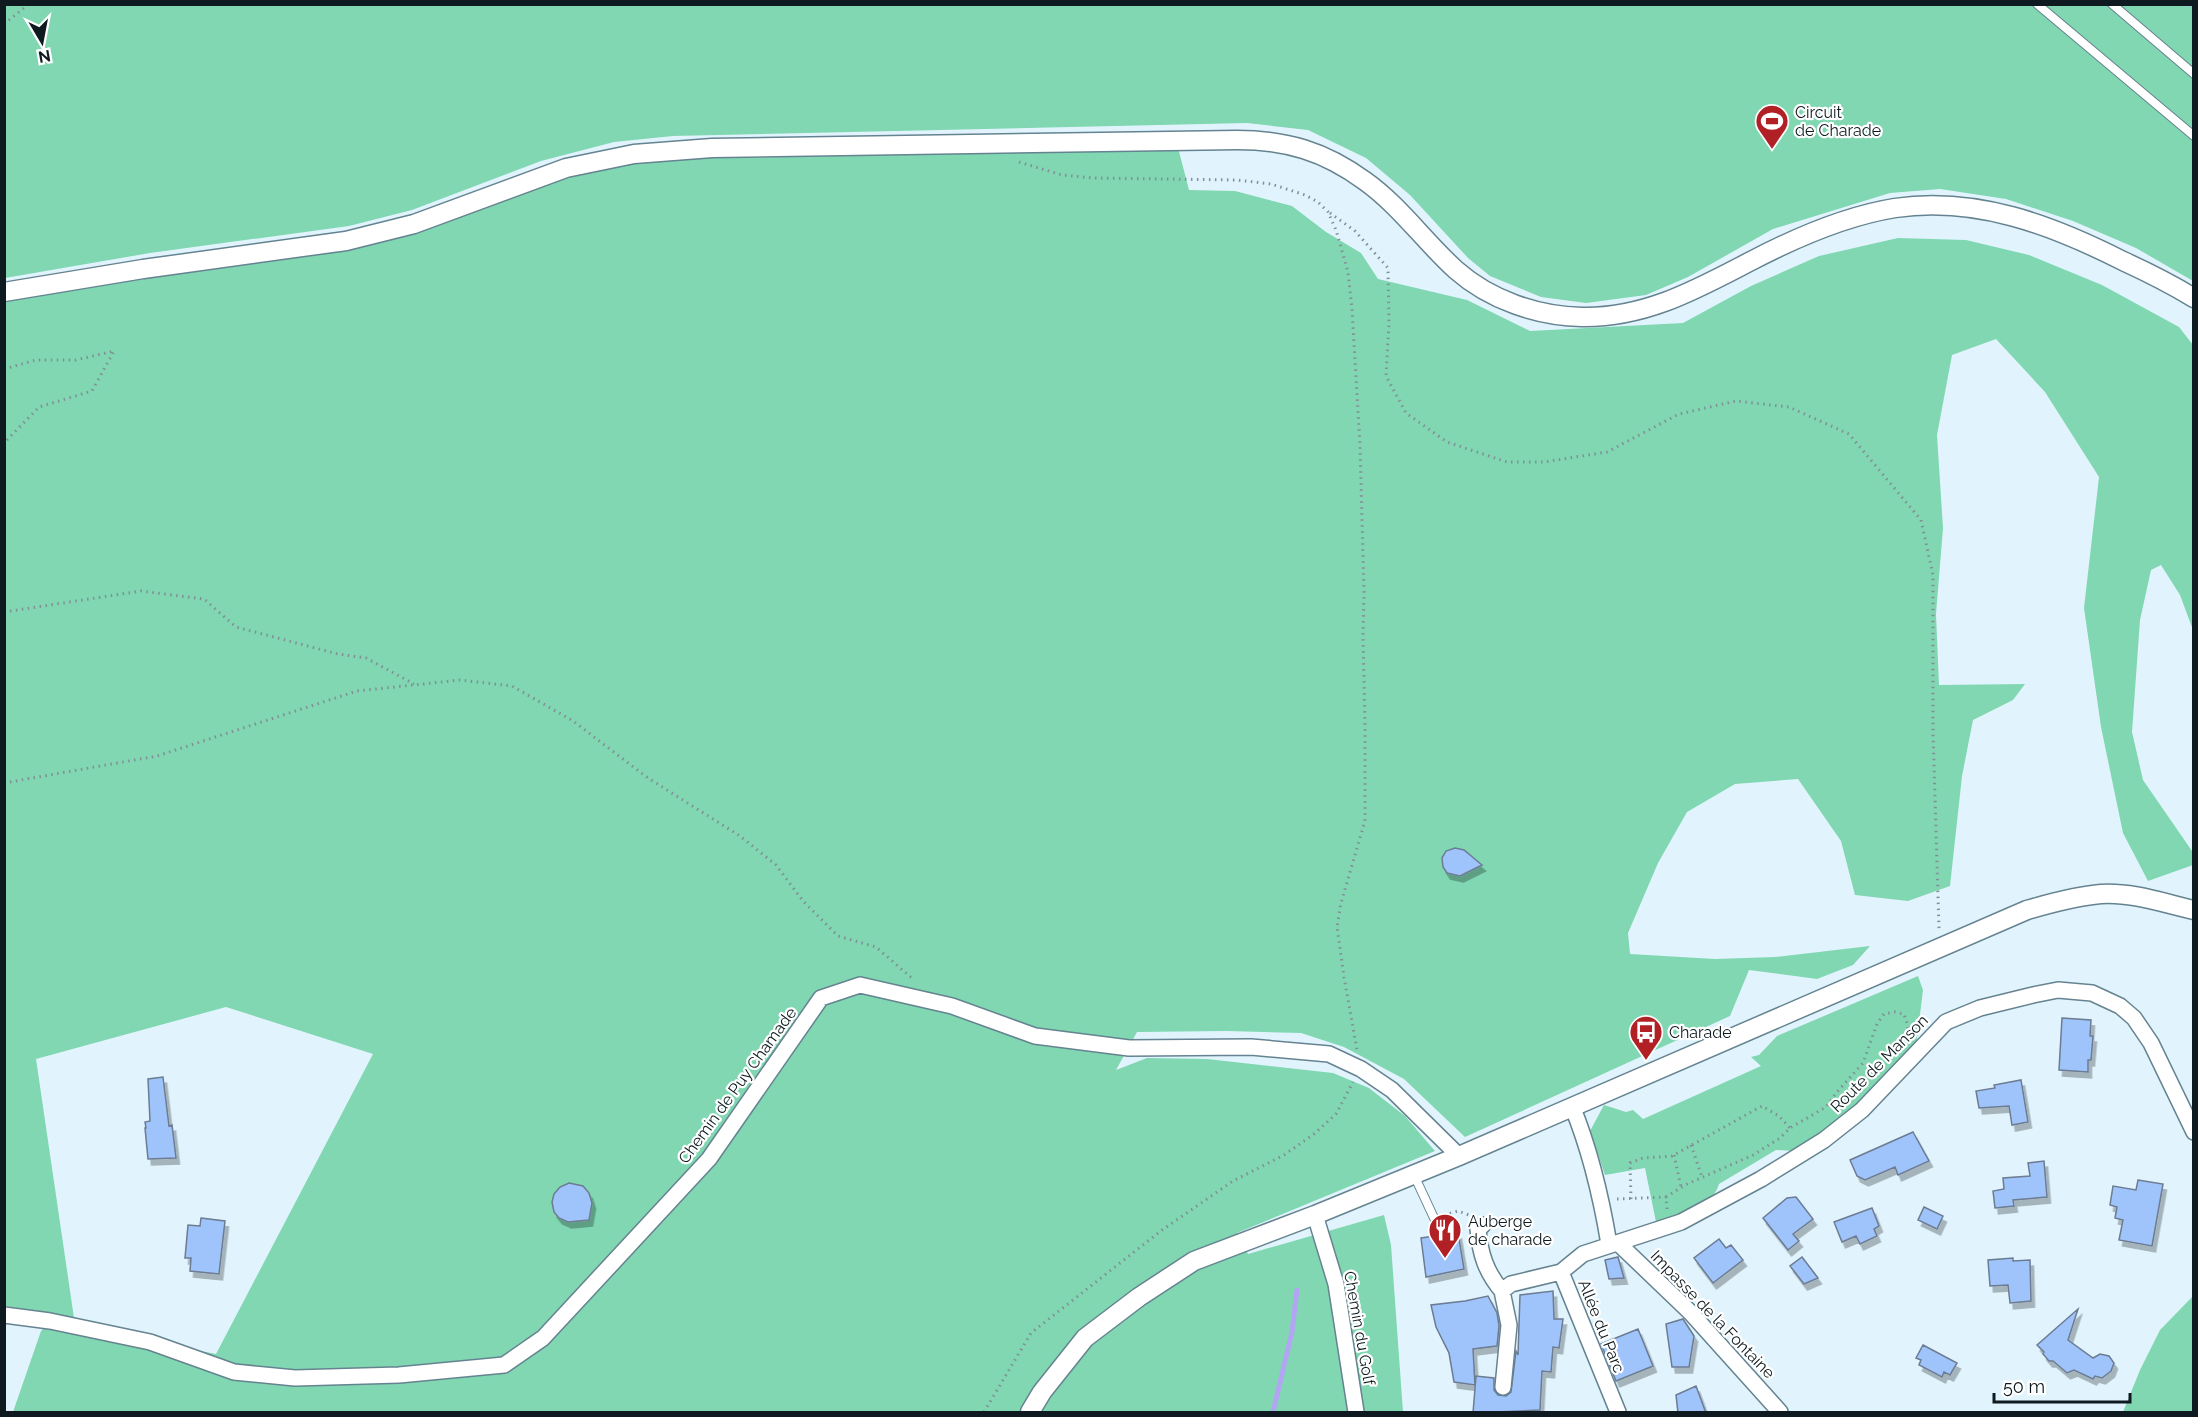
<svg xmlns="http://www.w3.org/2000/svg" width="2198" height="1417" font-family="Raleway,sans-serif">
<defs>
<filter id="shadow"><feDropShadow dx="3.5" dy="6" stdDeviation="0" flood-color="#0004"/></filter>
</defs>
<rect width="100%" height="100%" fill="#e1f4fd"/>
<path fill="#80d7b1" d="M5 5H2193V281L2136 248 2073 221 2006 199 1940 189 1890 193 1773 229 1688 277 1646 295 1586 303 1541 297 1490 276 1468 258 1410 195 1366 158 1308 130 1247 123 673 136 614 142 541 161 412 210 349 226 150 253 5 278Z
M1176 140 1189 190 1235 191 1292 206 1326 232 1361 253 1378 279 1467 300 1530 331 1683 323 1751 286 1819 256 1898 238 1966 240 2029 255 2102 285 2179 327 2193 345 2194 533 2192 537 2193 630 2180 595 2161 565 2151 570 2140 620 2132 732 2143 780 2192 851 2193 865 2148 881 2123 833 2101 727 2084 608 2099 477 2045 392 1996 339 1952 355 1937 435 1943 528 1936 614 1939 685 2025 684 2013 700 1973 720 1962 776 1950 886 1908 901 1855 895 1841 841 1798 779 1735 784 1687 812 1658 863 1628 933 1630 954 1715 959 1775 957 1870 946 1853 965 1817 979 1749 970 1730 1016 1465 1137 1404 1079 1344 1047 1301 1033 1227 1031 1137 1032 1116 1070 1147 1058 1207 1059 1333 1073 1369 1088 1405 1116 1435 1151 1237 1233 1248 1254 1384 1215 1391 1245 1403 1412H13L41 1331 50 1321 216 1354 373 1054 226 1007 36 1059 74 1318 5 1306V296L346 241 518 182 700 149 744 158 881 155 994 143Z
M1918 976 1923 990 1916 1047 1849 1114 1794 1151 1776 1150 1719 1184C1712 1209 1677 1215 1656 1222L1645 1168 1605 1175 1590 1131 1604 1105 1626 1112 1633 1110 1643 1119 1761 1066 1751 1057 1759 1055 1777 1036Z
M2193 1296V1412H2123L2140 1370 2160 1330Z"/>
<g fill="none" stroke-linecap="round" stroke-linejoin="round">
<path stroke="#b2a6f4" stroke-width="5" d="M2191 4 2194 6
M1273 1412 1292 1332 1297 1290"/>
</g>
<path fill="#9fc4fb" stroke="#6c7b92" stroke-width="1.5" filter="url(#shadow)" d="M1455 848 1464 850 1482 865 1460 876 1447 873 1443 867 1442 858 1446 851Z
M2062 1018 2091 1020 2090 1036H2093L2091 1060H2088V1072L2059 1070Z
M163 1077 169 1126 172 1125 176 1158 148 1159 145 1128H146L145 1122 150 1121 148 1079Z
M2021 1080 2028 1122 2012 1125 2009 1106 1979 1108 1976 1091 1995 1088 1994 1085Z
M1913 1132 1929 1161 1898 1175 1895 1167 1865 1180 1857 1176 1850 1160Z
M2044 1161 2047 1197 2013 1200 2014 1206 1995 1208 1993 1191 2004 1189 2003 1178 2030 1176 2028 1163Z
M2138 1180 2163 1184 2152 1246 2119 1240 2123 1220 2115 1218 2117 1207 2110 1205 2113 1186 2136 1190Z
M569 1183 583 1186 589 1193 592 1203 589 1220 568 1222 559 1218 554 1212 552 1202 554 1194 560 1187Z
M1796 1197 1813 1219 1793 1234 1799 1241 1788 1250 1763 1218 1787 1198Z
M1924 1207 1943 1216 1937 1229 1918 1220Z
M1872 1208 1879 1226 1874 1229 1877 1236 1860 1244 1856 1236 1842 1242 1834 1222Z
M201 1218 225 1221 219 1274 190 1271 191 1258H185L188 1225 200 1226Z
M1458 1233 1464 1269 1426 1277 1421 1238Z
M1719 1239 1726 1248 1731 1245 1743 1260 1713 1283 1694 1258Z
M1618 1257 1624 1278 1609 1279 1605 1260Z
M1802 1257 1818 1278 1804 1284 1790 1266Z
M2013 1258V1261L2030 1260 2031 1301 2010 1303 2008 1285 1990 1286 1988 1260Z
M1553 1291 1554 1319H1563L1559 1348 1553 1347 1551 1372 1542 1371 1540 1410 1473 1413 1476 1376 1494 1378V1390L1498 1395 1506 1396 1511 1392 1516 1351 1518 1355 1520 1295Z
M1488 1296 1497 1313 1499 1326 1497 1346 1473 1349 1475 1385 1454 1382 1449 1353 1436 1327 1431 1305 1465 1301Z
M2078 1309 2068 1340 2093 1358 2100 1354 2109 1356 2114 1363 2111 1371 2102 1378 2095 1376 2093 1379 2074 1370 2067 1373 2053 1361H2049L2043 1354 2044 1352 2037 1345Z
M1683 1319 1694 1336 1689 1367H1672L1666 1324Z
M1638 1329 1653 1366 1616 1381 1601 1344Z
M1923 1345 1957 1363 1950 1375 1944 1372 1942 1377 1919 1365 1921 1360 1916 1358Z
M1696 1386 1706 1413H1678L1676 1395Z"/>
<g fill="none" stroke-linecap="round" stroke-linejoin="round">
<defs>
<path id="service" d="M2037 4 2194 136
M2112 4 2194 74
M1414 1175 1434 1218"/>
<path id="minor" d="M1572 1106C1591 1152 1601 1196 1609 1244
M1315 1215 1336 1284 1356 1412
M1483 1225 1478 1229C1480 1254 1486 1272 1502 1291
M1618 1243 1690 1312 1780 1412
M4 1315 50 1321 150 1342 234 1372 295 1378 399 1375 504 1365 543 1338 709 1159 821 998 860 985 952 1006 1035 1036 1129 1048 1251 1047 1329 1054 1361 1069 1392 1090 1459 1156
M1503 1387 1509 1325 1502 1291 1511 1284 1561 1272
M1618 1412 1561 1272 1583 1254 1681 1222 1761 1179 1824 1140 1862 1110 1946 1022 1980 1008 2033 995 2058 990 2092 993 2120 1006 2134 1018 2151 1043 2194 1132"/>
<path id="tertiary" d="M4 292 143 269 346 241 414 224 566 168 634 154 712 148 1237 140C1286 140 1324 151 1365 181 1400 206 1424 241 1456 270 1490 300 1537 316 1582 317 1646 318 1697 289 1751 261 1795 238 1845 216 1895 208 1976 196 2052 225 2123 261 2147 272 2171 284 2194 298
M1030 1412 1042 1392 1085 1338 1139 1297 1194 1261 1315 1215 1459 1156 2027 910C2051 903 2076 896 2101 894 2132 892 2163 903 2194 910"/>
</defs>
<use href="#service" stroke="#658390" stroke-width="10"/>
<use href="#minor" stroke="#658390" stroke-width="18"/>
<use href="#tertiary" stroke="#658390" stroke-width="21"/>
<path stroke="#809097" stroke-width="3" stroke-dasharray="1.5 4.5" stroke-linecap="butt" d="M4 24 29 4
M1019 162 1062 175 1093 178 1237 180 1271 184 1305 195 1318 202 1328 212 1336 230 1348 272 1352 309 1360 445 1364 592 1363 637 1365 725V821L1341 903 1337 927 1344 977 1357 1050
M1330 213 1355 231 1388 268 1389 324 1386 376 1406 413 1447 442 1507 462H1544L1607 452 1679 414 1736 401 1789 407 1849 434 1921 520 1933 575V732L1939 929
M4 369 36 360H76L114 351 92 391 39 407 4 443
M4 612 141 591 204 599 236 627 338 654 366 658 414 684
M4 783 157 756 357 691 460 680 512 686 573 721 648 778 740 836 776 865 803 901 838 936 876 947 914 980
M1691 1145 1702 1177
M1674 1155 1681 1187
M1617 1199 1666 1197
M1631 1199 1630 1163 1643 1158 1672 1156 1762 1106 1779 1116 1790 1128
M1667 1209 1666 1197 1685 1185 1753 1155 1780 1138 1790 1128 1826 1107 1837 1092 1863 1063 1877 1024 1884 1014 1895 1012 1904 1014 1908 1027 1906 1038
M1444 1215 1458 1211 1469 1215
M984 1412 1031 1333 1162 1230 1233 1181 1284 1155 1314 1134 1336 1114 1353 1082"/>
<use href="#service" stroke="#fff" stroke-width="8"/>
<use href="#minor" stroke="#fff" stroke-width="15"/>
<use href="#tertiary" stroke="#fff" stroke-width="18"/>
</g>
<defs>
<symbol id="stadium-pin" viewBox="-11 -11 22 30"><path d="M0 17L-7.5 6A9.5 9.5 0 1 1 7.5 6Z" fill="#b12025" stroke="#fff"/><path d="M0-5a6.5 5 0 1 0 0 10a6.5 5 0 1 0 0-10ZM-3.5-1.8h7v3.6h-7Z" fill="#fff"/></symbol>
<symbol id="bus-pin" viewBox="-11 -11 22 30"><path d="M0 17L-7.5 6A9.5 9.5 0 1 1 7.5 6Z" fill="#b12025" stroke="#fff"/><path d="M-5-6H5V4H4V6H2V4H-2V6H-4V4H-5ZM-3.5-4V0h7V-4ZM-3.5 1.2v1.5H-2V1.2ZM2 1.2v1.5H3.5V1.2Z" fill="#fff"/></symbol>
<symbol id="restaurant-pin" viewBox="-11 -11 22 30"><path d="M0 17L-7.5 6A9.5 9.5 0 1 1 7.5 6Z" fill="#b12025" stroke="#fff"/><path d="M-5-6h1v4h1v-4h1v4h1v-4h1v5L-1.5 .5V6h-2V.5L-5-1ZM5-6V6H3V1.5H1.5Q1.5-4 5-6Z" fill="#fff"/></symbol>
</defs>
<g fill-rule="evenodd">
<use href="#stadium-pin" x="1753" y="102" width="38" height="52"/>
<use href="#bus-pin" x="1627" y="1013" width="38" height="52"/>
<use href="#restaurant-pin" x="1426" y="1211" width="38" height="52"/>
</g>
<g text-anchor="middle" stroke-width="4.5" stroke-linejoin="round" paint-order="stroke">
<g font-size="16" fill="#0e1a1f" stroke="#fff" text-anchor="start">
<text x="1795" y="118">Circuit<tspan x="1795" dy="18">de Charade</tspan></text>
<text x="1669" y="1038">Charade</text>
<text x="1468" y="1227">Auberge<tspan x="1468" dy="18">de charade</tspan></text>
</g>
<g font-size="16" fill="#0e1a1f" stroke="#fff">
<text transform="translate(1879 1063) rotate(-45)" y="6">Route de Manson</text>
<text transform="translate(737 1085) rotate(-54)" y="6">Chemin de Puy Chamade</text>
<text transform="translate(1713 1314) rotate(46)" y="6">Impasse de la Fontaine</text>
<text transform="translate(1602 1326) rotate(68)" y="6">Allée du Parc</text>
<text transform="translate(1360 1328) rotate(80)" y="6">Chemin du Golf</text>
</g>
</g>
<rect width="2198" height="1417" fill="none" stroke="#0e1a1f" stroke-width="12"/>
<g transform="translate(42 42) rotate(170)" stroke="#ffffff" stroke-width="4.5" paint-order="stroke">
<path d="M0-4.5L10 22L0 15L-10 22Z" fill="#0e1a1f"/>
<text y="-9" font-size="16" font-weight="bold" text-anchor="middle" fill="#0e1a1f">N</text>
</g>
<path d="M1994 1393v9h136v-9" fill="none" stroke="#0e1a1f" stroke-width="3"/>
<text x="2003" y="1393" font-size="18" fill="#0e1a1f" stroke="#ffffff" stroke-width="4.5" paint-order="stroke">50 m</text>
</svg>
